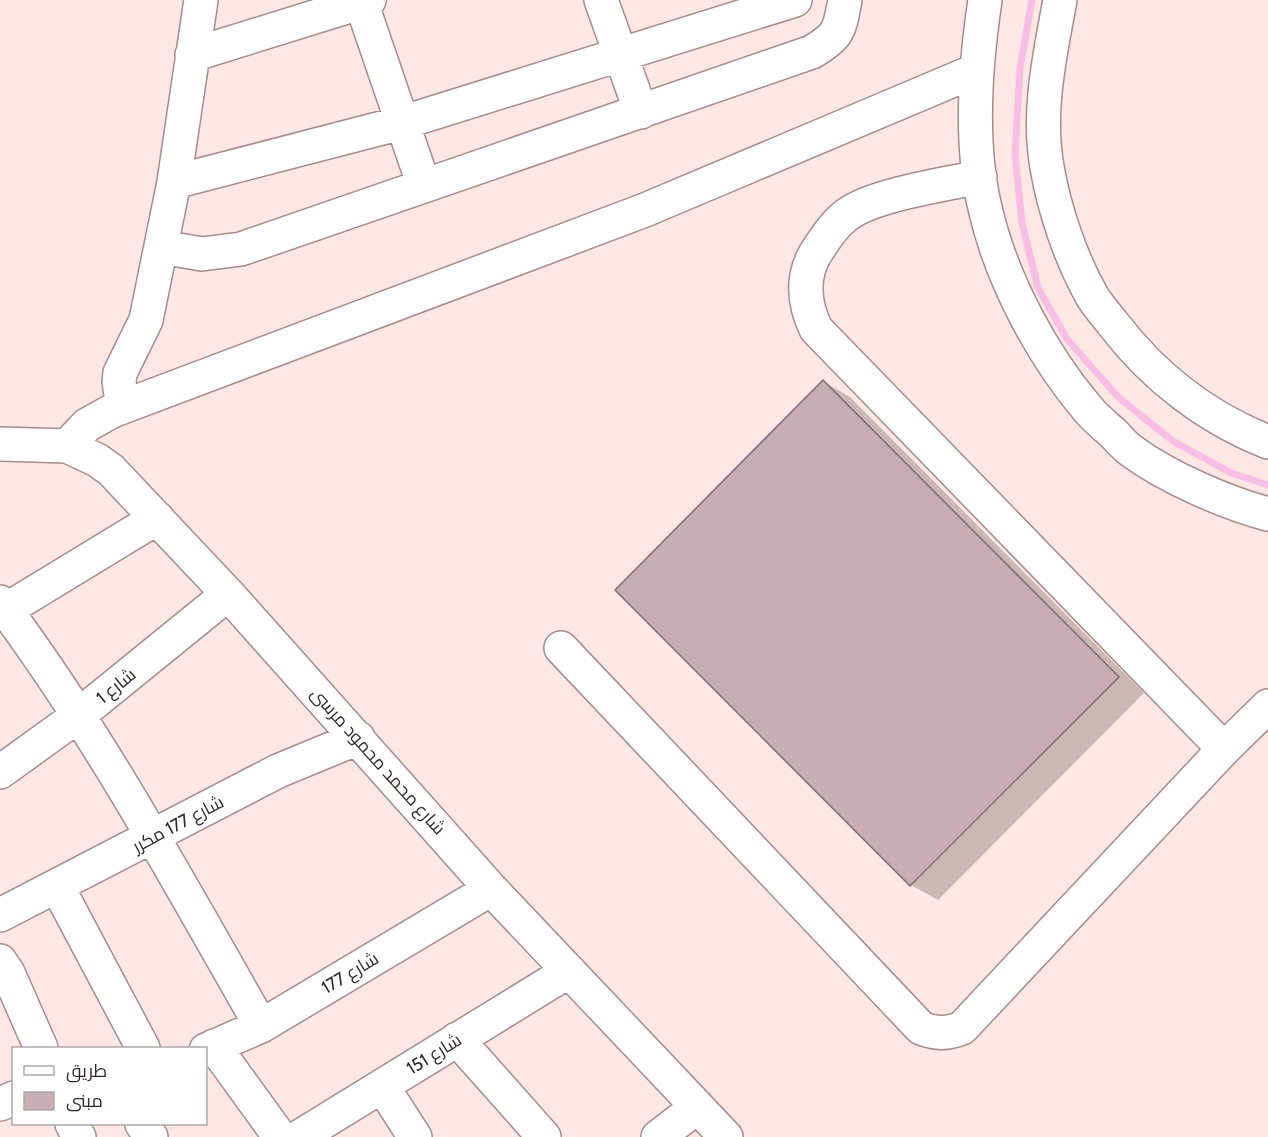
<svg xmlns="http://www.w3.org/2000/svg" width="1268" height="1137" font-family="Cabin,Cairo,sans-serif">
<rect width="100%" height="100%" fill="#fee7e4"/>
<path fill="#0003" d="M824 382 850 397 1144 693 938 900 911 885 617 590Z"/>
<g fill="none" stroke-linecap="round" stroke-linejoin="round">
<path stroke="#f8bee5" stroke-width="7" d="M1032 0 1020 68 1015 154 1022 223 1038 288 1067 339 1118 397 1173 441 1231 473 1268 485"/>
</g>
<path fill="#c8aeb4" stroke="#846b71" stroke-width="1.5" d="M823 380 1119 677 910 886 615 590Z"/>
<g fill="none" stroke-linecap="round" stroke-linejoin="round">
<defs>
<path id="minor" d="M601 0 641 112
M985 0C975 67 969 146 986 212 1002 280 1042 355 1087 408 1094 417 1104 425 1113 433 1119 439 1125 447 1133 452 1167 477 1226 503 1268 514
M1060 0C1050 55 1037 111 1047 167 1054 209 1071 259 1092 296 1098 306 1107 316 1114 325 1154 377 1207 418 1268 442
M361 2 424 186
M192 55 369 0
M980 177C946 184 879 194 851 212 835 222 825 239 815 254 801 279 804 304 816 329L1224 749
M174 182 401 123 795 0
M161 247 202 254 241 249 812 52C840 35 839 31 845 0
M123 407 119 382 120 373 146 320 174 182 201 0
M0 444 67 446 97 460 111 470 228 594 491 889 726 1137
M67 446 87 425 112 411 645 210 977 70
M0 602C99 735 179 882 261 1026
M6 610 157 518
M561 648 921 1028C936 1034 947 1034 962 1028L1224 749 1268 706
M0 772 79 715 228 594
M57 886 143 1048
M0 915 278 771 358 738
M0 961 8 973 41 1048
M457 1039 544 1137
M214 1046 280 1137
M206 1050 261 1026 491 889
M382 1086 415 1137
M0 1104 14 1098
M72 1124 79 1137
M142 1124 151 1137
M299 1137 569 971
M658 1137 697 1107"/>
</defs>
<use href="#minor" stroke="#a68c8a" stroke-width="36"/>
<use href="#minor" stroke="#fff" stroke-width="33"/>
</g>
<g text-anchor="middle" stroke-width="5" stroke-linejoin="round" paint-order="stroke">
<g font-size="18" fill="#332827" stroke="#fff">
<text transform="translate(116 686) rotate(-39)" y="6">شارع 1</text>
<text transform="translate(378 761) rotate(48)" y="6">شارع محمد محمود مرسى</text>
<text transform="translate(178 824) rotate(-28)" y="6">شارع 177 مكرر</text>
<text transform="translate(350 973) rotate(-31)" y="6">شارع 177</text>
<text transform="translate(434 1054) rotate(-32)" y="6">شارع 151</text>
</g>
</g>
<rect x="12" y="1047" width="195" height="78" fill="#ffffff" stroke="#ada9a9" stroke-width="1.5"/>
<rect x="24" y="1066" width="30" height="9" fill="#ffffff" stroke="#ada9a9" stroke-width="1.5"/>
<text x="66" y="1077" font-size="18" fill="#332827">طريق</text>
<rect x="24" y="1092" width="30" height="18" fill="#c8aeb4" stroke="#ada9a9" stroke-width="1.5"/>
<text x="66" y="1107" font-size="18" fill="#332827">مبنى</text>
</svg>
